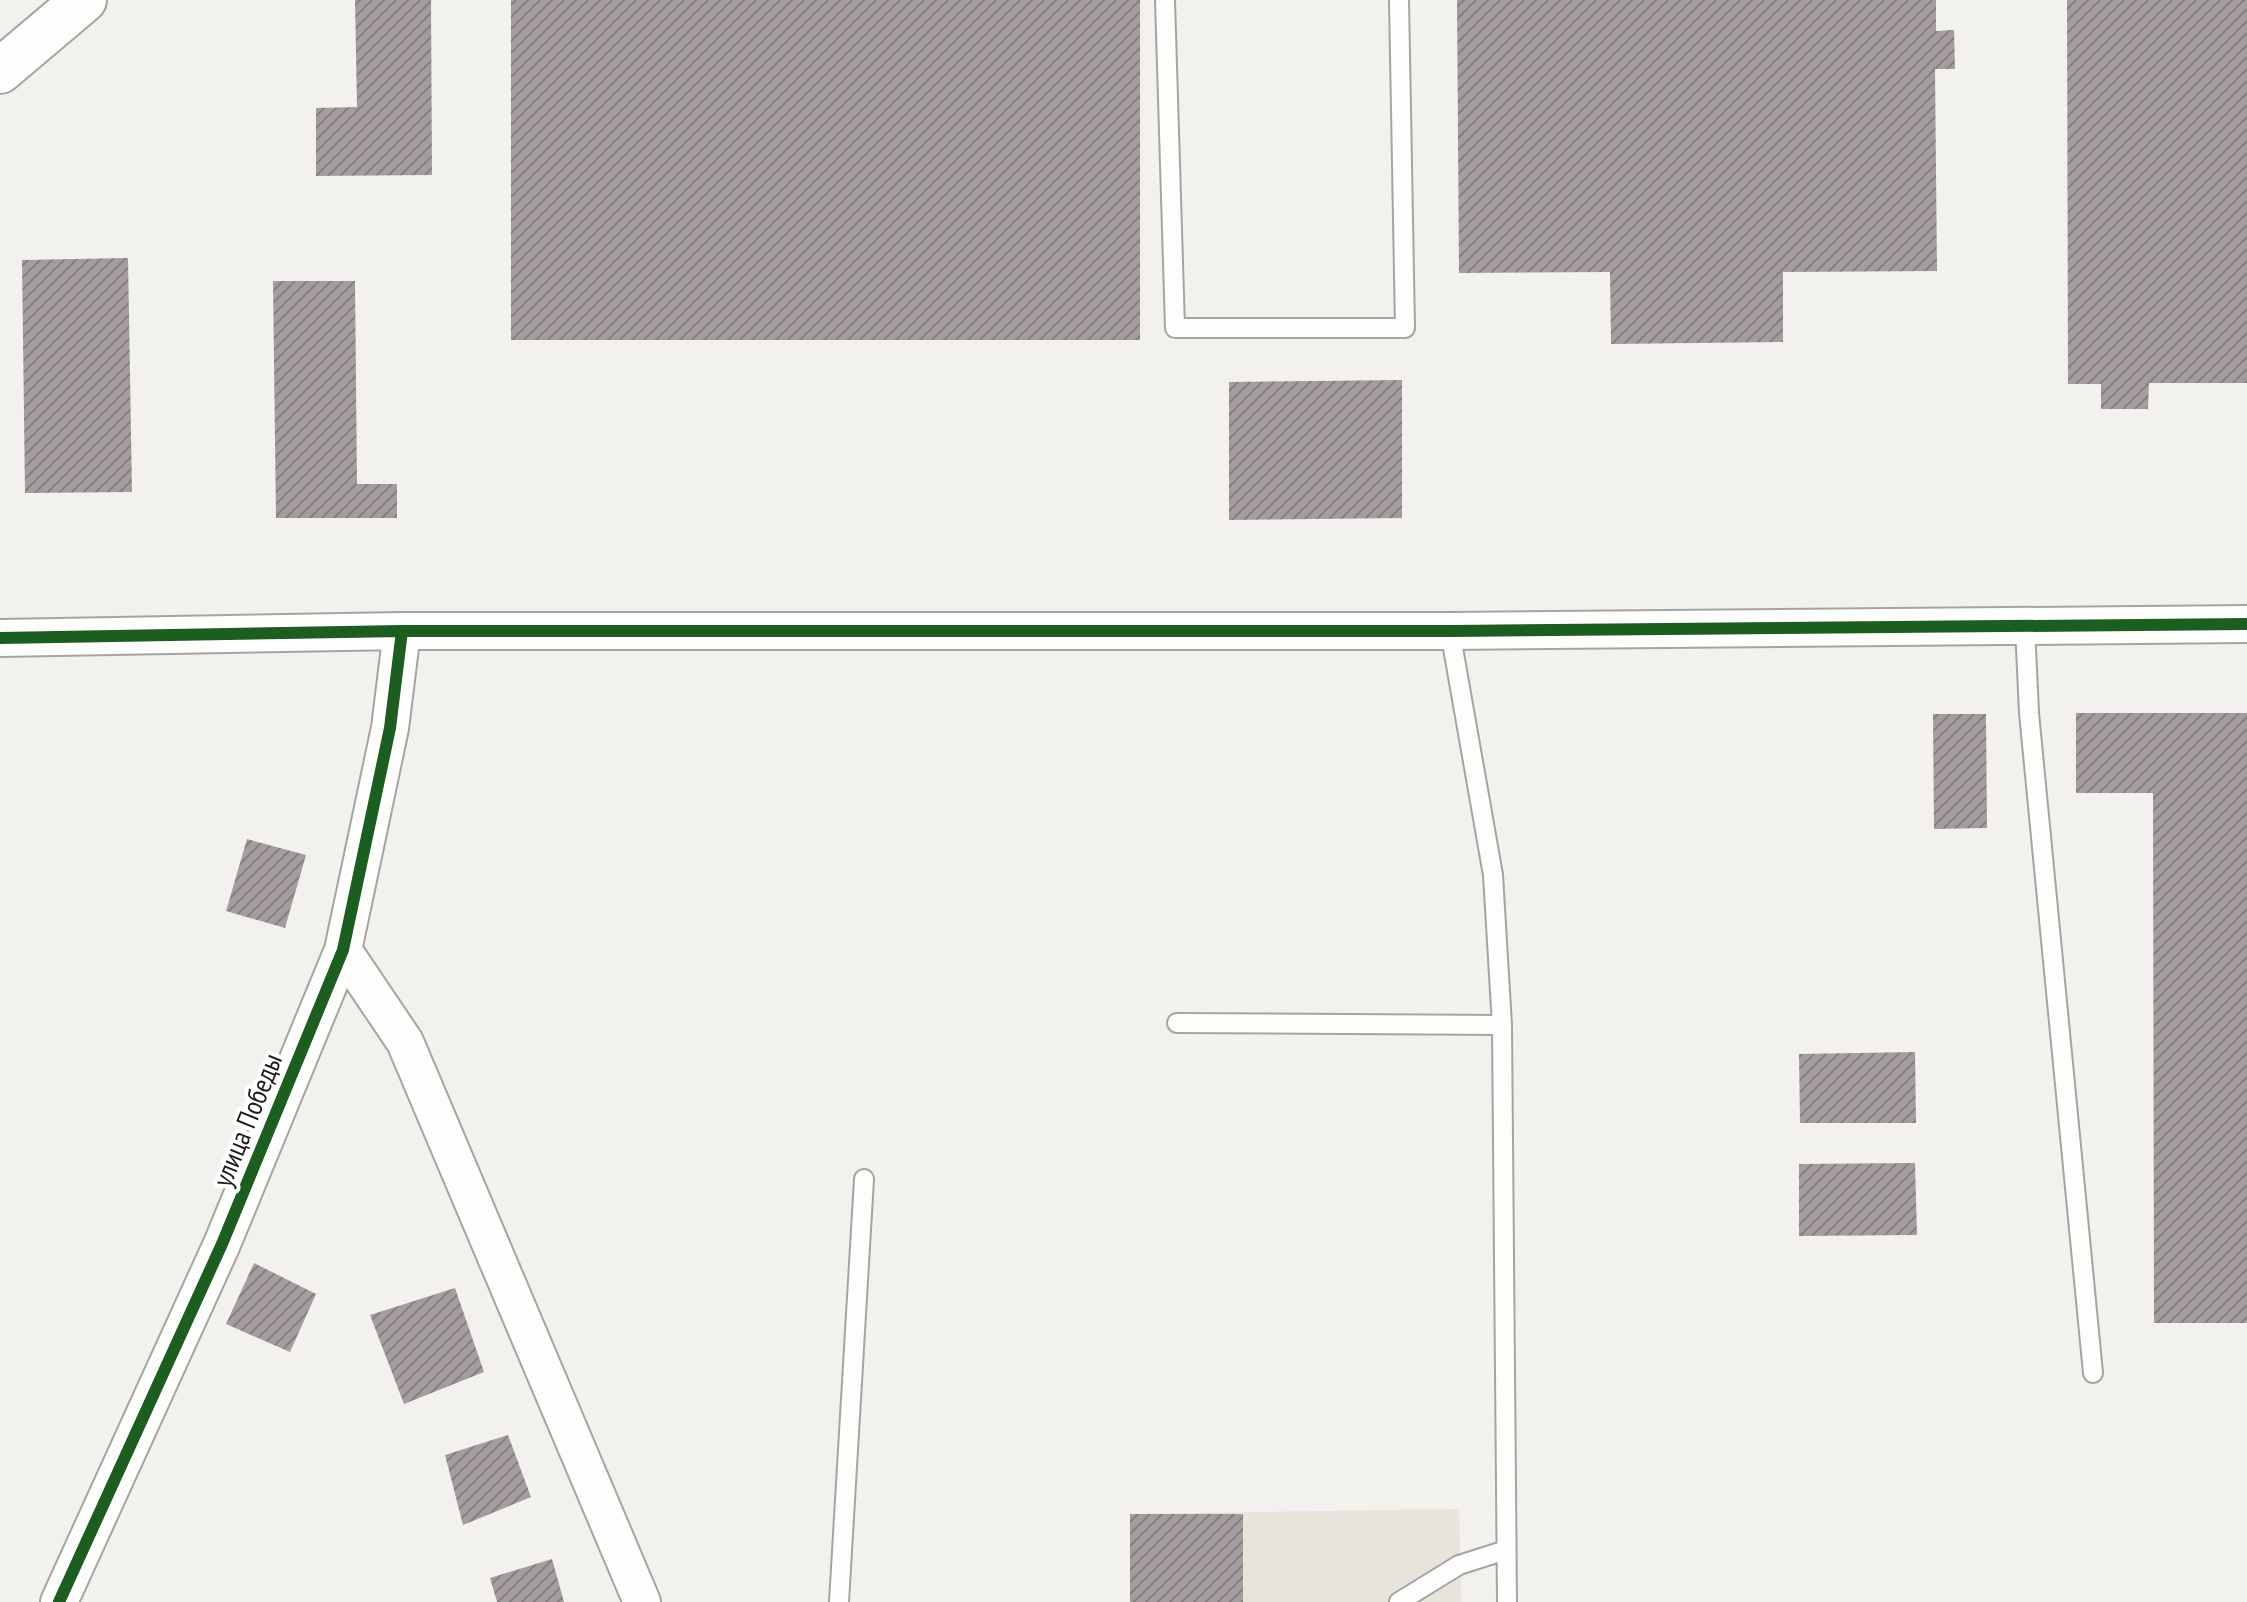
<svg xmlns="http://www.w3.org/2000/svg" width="2247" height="1602" font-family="'PT Sans Narrow',sans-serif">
<defs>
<pattern id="building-hatch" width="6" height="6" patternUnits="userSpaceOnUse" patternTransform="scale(2)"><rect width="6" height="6" fill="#a49c9f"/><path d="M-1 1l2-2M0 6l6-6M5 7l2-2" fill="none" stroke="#857f81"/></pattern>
</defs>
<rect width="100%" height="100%" fill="#f3f1ee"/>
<path fill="#e8e4dc" d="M1459 1509 1461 1602H1130V1514Z"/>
<path fill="url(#building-hatch)" d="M355 0H431L432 175 316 176V108L357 107Z
M511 0H1140V340H511Z
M1457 0H1936V31L1954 30 1955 69H1935L1937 271 1783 272V342L1611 344 1610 272 1459 273Z
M2067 0H2247V383H2149L2148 409H2101V384H2068Z
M128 258 132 492 25 493 22 260Z
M273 281H355L357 484H397V518H276Z
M1402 380V518L1229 520V382Z
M2076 713H2247V1323H2154L2153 793H2076Z
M1933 714H1986L1987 828 1934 829Z
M247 839 306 855 285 928 226 911Z
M1915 1052 1916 1123H1800L1799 1054Z
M1915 1163 1917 1235 1799 1236V1164Z
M254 1263 316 1294 290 1352 226 1324Z
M455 1288 484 1372 404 1404 370 1315Z
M508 1435 531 1497 463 1525 445 1455Z
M1130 1514H1243V1602H1130Z
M552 1559 564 1602H497L490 1578Z"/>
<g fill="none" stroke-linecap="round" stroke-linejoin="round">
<defs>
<path id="service" d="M1165 0 1175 328H1405L1399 0
M2025 627 2029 713 2093 1373
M1450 631 1493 875 1502 1025 1507 1602
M1177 1023 1502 1025
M839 1602 864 1179
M1399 1602 1459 1565 1506 1550"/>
<path id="minor" d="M0 638 402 631H1450L2247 624
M343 950 405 1042 642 1602
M59 1602 222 1244 343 950 390 728 402 631"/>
<path id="tertiary" d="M0 71 84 0"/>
</defs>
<use href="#service" stroke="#a5a4a2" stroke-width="22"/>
<use href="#minor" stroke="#a5a4a2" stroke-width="40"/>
<use href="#tertiary" stroke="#a5a4a2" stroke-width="48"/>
<use href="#service" stroke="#fdfdfc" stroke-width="18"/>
<use href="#minor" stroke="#fdfdfc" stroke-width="36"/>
<use href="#tertiary" stroke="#fdfdfc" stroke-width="44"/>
<defs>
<path id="cycleway" d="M0 638 402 631H1450L2247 624
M59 1602 222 1244 343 950 390 728 402 631"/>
</defs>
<use href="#cycleway" stroke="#fff" stroke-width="17"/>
<use href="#cycleway" stroke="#1b5e20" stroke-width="12"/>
</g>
<g text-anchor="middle" stroke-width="8" stroke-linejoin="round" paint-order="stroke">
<g font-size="28" fill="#1e1d1c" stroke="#fff">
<text transform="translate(247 1120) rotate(-68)" y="10">улица Победы</text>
</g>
</g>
</svg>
